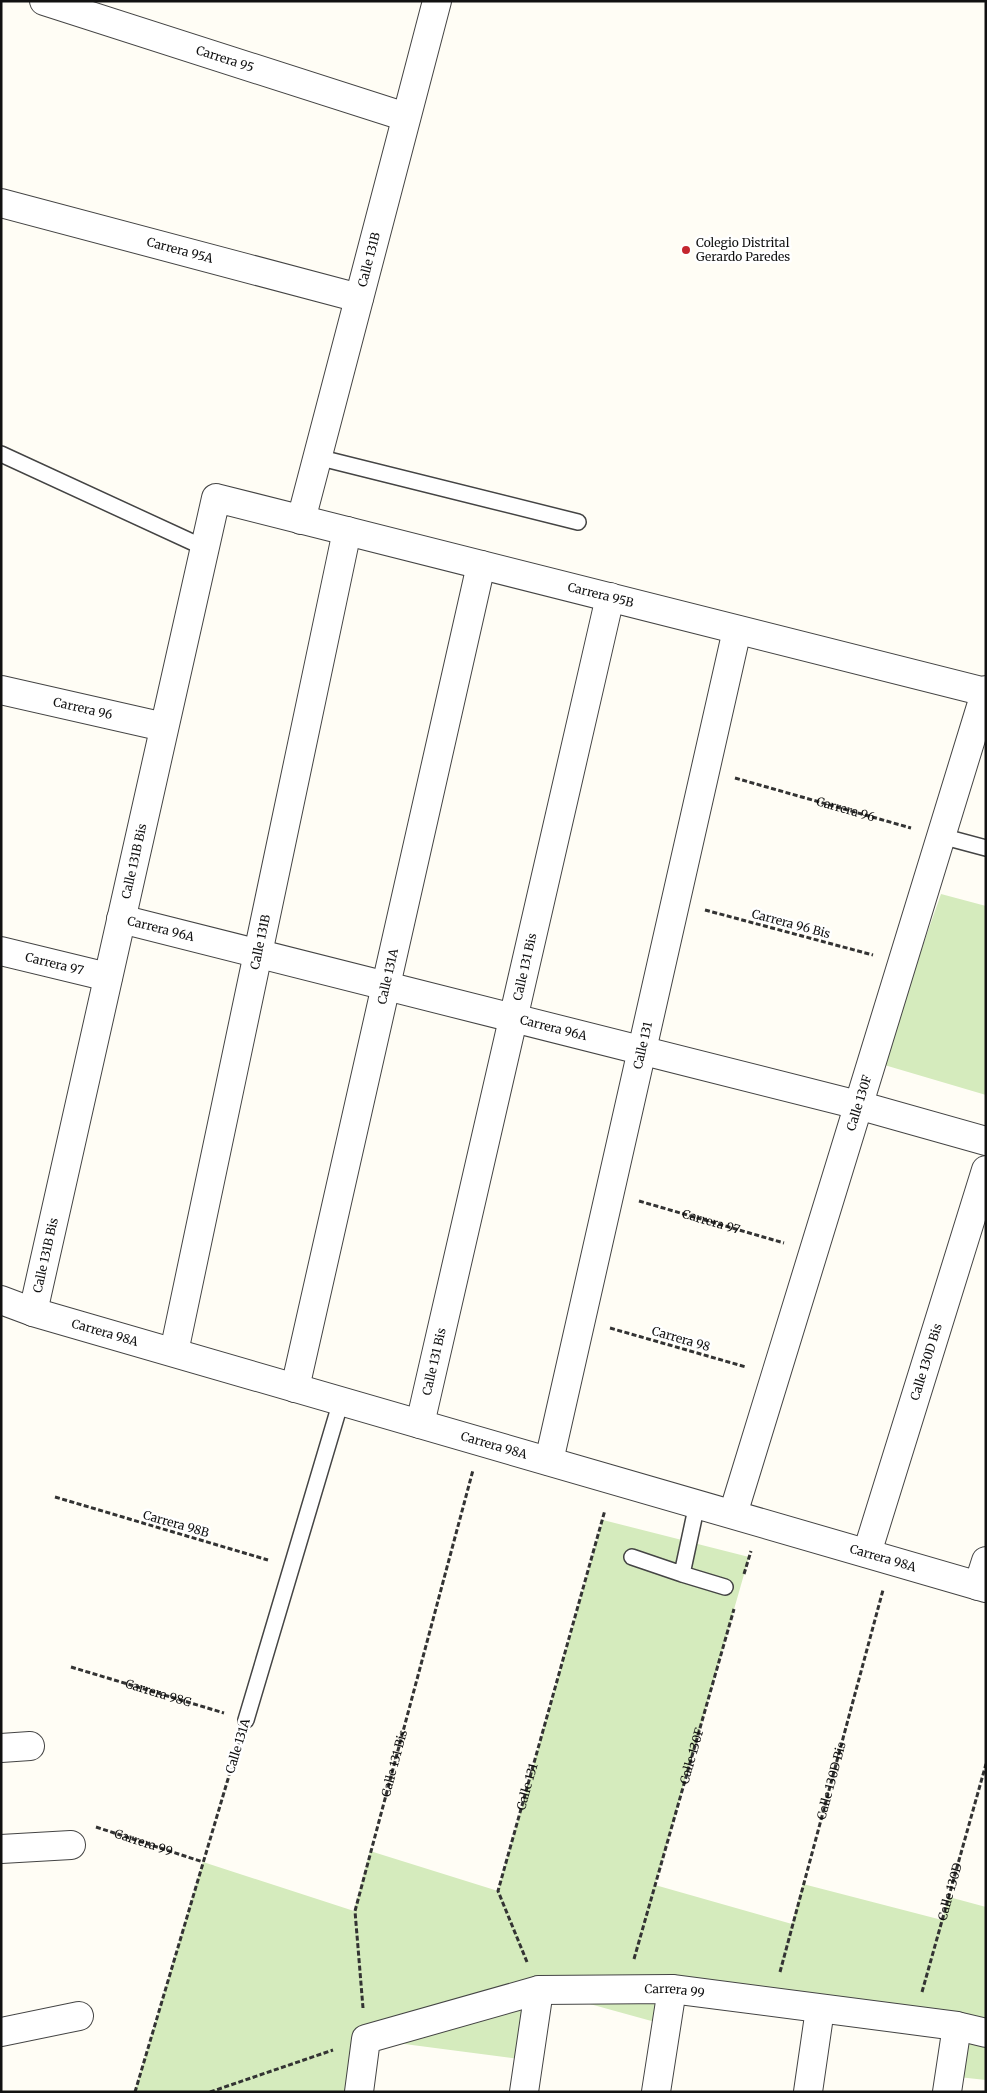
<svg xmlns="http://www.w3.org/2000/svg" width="987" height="2093" font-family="Merriweather,serif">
<rect width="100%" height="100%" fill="#fffdf5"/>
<path fill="#d5ebbd" d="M941 894 986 906V1095L881 1064Z
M603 1520 749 1557 655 1885 792 1924 803 1884 942 1920 949 1897 986 1907V2080L949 2076 957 2027 673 1989 666 2025 539 1990 528 2060 366 2039 359 2092H135L203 1862 354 1911 370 1851 498 1891Z"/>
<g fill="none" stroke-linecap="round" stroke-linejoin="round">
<defs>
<path id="lane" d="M1 454 205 548
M317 457 578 522
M941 836 986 848
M632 1557 682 1574 697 1504
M682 1574 725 1587
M246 1720 341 1401"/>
<g id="street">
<path id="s10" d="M44 1 406 117"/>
<path id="s11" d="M1 203 359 298"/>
<path id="s12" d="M301 520 437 1"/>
<path id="s13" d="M1 690 164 727"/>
<path id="s14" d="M121 919 858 1105 986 1141"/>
<path id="s15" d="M1 951 108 977"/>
<path id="s16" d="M1 1300 33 1312 986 1588"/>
<path id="s17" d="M33 1312 216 498 985 692"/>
<path id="s18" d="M174 1352 347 531"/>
<path id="s19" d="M295 1388 481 565"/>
<path id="s20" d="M420 1424 610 597"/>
<path id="s21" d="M549 1461 737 630"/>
<path id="s22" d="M733 1514 986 690"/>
<path id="s23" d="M867 1553 986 1170"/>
<path d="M978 1586 986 1561"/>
<path d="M1 1748 30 1746"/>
<path d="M1 1849 71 1845"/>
<path d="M1 2032 79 2016"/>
<path id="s24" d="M359 2092 366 2039 539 1990 672 1989 957 2026 986 2033"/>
<path d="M524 2092 539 1990"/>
<path d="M656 2092 672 1989"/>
<path d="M808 2092 820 2009"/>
<path d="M947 2092 957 2026"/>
</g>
</defs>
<use href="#lane" stroke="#444" stroke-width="18"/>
<use href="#street" stroke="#444" stroke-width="30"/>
<g stroke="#333" stroke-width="3" stroke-dasharray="5 2.5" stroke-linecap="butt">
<path id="s1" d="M735 778 911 828"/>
<path d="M705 910 873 955"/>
<path id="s2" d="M639 1201 784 1243"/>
<path d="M610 1328 746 1367"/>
<path d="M55 1497 268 1560"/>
<path d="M744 1574 751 1551"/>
<path id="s3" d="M71 1667 224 1713"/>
<path id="s4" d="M96 1827 203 1862"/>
<path id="s5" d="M634 1959 734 1609"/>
<path id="s6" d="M527 1962 498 1891 605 1510"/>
<path id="s7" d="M780 1972 883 1590"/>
<path id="s8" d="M922 1992 986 1764"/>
<path id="s9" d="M363 2008 355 1911 473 1470"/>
<path d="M135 2092 239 1742"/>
<path d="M210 2092 333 2050"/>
</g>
<use href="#lane" stroke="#fff" stroke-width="15"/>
<use href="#street" stroke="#fff" stroke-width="28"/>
</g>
<circle fill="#c4262e" stroke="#fff" stroke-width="2" cx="686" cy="250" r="5"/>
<g text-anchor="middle" stroke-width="5" stroke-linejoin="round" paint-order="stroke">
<g font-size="12" fill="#111" stroke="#fff">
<text dy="4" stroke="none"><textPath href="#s10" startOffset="190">Carrera 95</textPath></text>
<text dy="4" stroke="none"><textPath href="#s11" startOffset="185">Carrera 95A</textPath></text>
<text dy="4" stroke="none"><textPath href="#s12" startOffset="269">Calle 131B</textPath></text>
<text dy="4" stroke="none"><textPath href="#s17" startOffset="1231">Carrera 95B</textPath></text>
<text dy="4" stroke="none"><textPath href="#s13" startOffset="84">Carrera 96</textPath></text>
<text dy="4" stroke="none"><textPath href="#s1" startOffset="115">Carrera 96</textPath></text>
<text dy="4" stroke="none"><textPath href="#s17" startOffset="462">Calle 131B Bis</textPath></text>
<text transform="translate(791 924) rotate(15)" y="4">Carrera 96 Bis</text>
<text dy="4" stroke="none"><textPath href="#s14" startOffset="41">Carrera 96A</textPath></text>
<text dy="4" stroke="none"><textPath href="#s18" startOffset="419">Calle 131B</textPath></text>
<text dy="4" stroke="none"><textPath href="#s15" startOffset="55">Carrera 97</textPath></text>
<text dy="4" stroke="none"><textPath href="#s20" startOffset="469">Calle 131 Bis</textPath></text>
<text dy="4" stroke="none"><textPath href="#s19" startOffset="422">Calle 131A</textPath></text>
<text dy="4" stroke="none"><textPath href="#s14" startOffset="446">Carrera 96A</textPath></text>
<text dy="4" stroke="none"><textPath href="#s21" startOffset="426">Calle 131</textPath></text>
<text dy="4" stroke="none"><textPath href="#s22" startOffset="430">Calle 130F</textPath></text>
<text dy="4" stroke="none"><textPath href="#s2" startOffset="75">Carrera 97</textPath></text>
<text dy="4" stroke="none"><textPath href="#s17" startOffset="58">Calle 131B Bis</textPath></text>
<text dy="4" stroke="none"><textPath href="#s16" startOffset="109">Carrera 98A</textPath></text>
<text transform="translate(681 1339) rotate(16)" y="4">Carrera 98</text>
<text dy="4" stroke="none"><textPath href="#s23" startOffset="200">Calle 130D Bis</textPath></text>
<text dy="4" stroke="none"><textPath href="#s20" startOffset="64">Calle 131 Bis</textPath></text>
<text dy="4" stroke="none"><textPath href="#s16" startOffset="514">Carrera 98A</textPath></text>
<text transform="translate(176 1524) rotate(16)" y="4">Carrera 98B</text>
<text dy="4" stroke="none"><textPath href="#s16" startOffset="919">Carrera 98A</textPath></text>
<text dy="4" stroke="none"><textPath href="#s3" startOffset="91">Carrera 98C</textPath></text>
<text transform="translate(238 1746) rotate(-73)" y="4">Calle 131A</text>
<text dy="4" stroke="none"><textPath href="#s5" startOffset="211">Calle 130F</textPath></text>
<text dy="4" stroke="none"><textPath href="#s9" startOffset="250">Calle 131 Bis</textPath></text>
<text dy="4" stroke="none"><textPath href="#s7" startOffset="198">Calle 130D Bis</textPath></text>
<text dy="4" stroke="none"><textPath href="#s6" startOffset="185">Calle 131</textPath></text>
<text dy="4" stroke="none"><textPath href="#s4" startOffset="50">Carrera 99</textPath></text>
<text dy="4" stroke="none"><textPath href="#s8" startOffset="104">Calle 130D</textPath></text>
<text dy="4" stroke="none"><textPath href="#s24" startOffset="369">Carrera 99</textPath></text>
</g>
<g font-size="12" fill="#111" stroke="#fff" text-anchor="start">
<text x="696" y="247">Colegio Distrital<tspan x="696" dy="14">Gerardo Paredes</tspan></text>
</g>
</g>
<rect width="987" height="2093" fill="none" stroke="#111111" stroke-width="5"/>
</svg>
